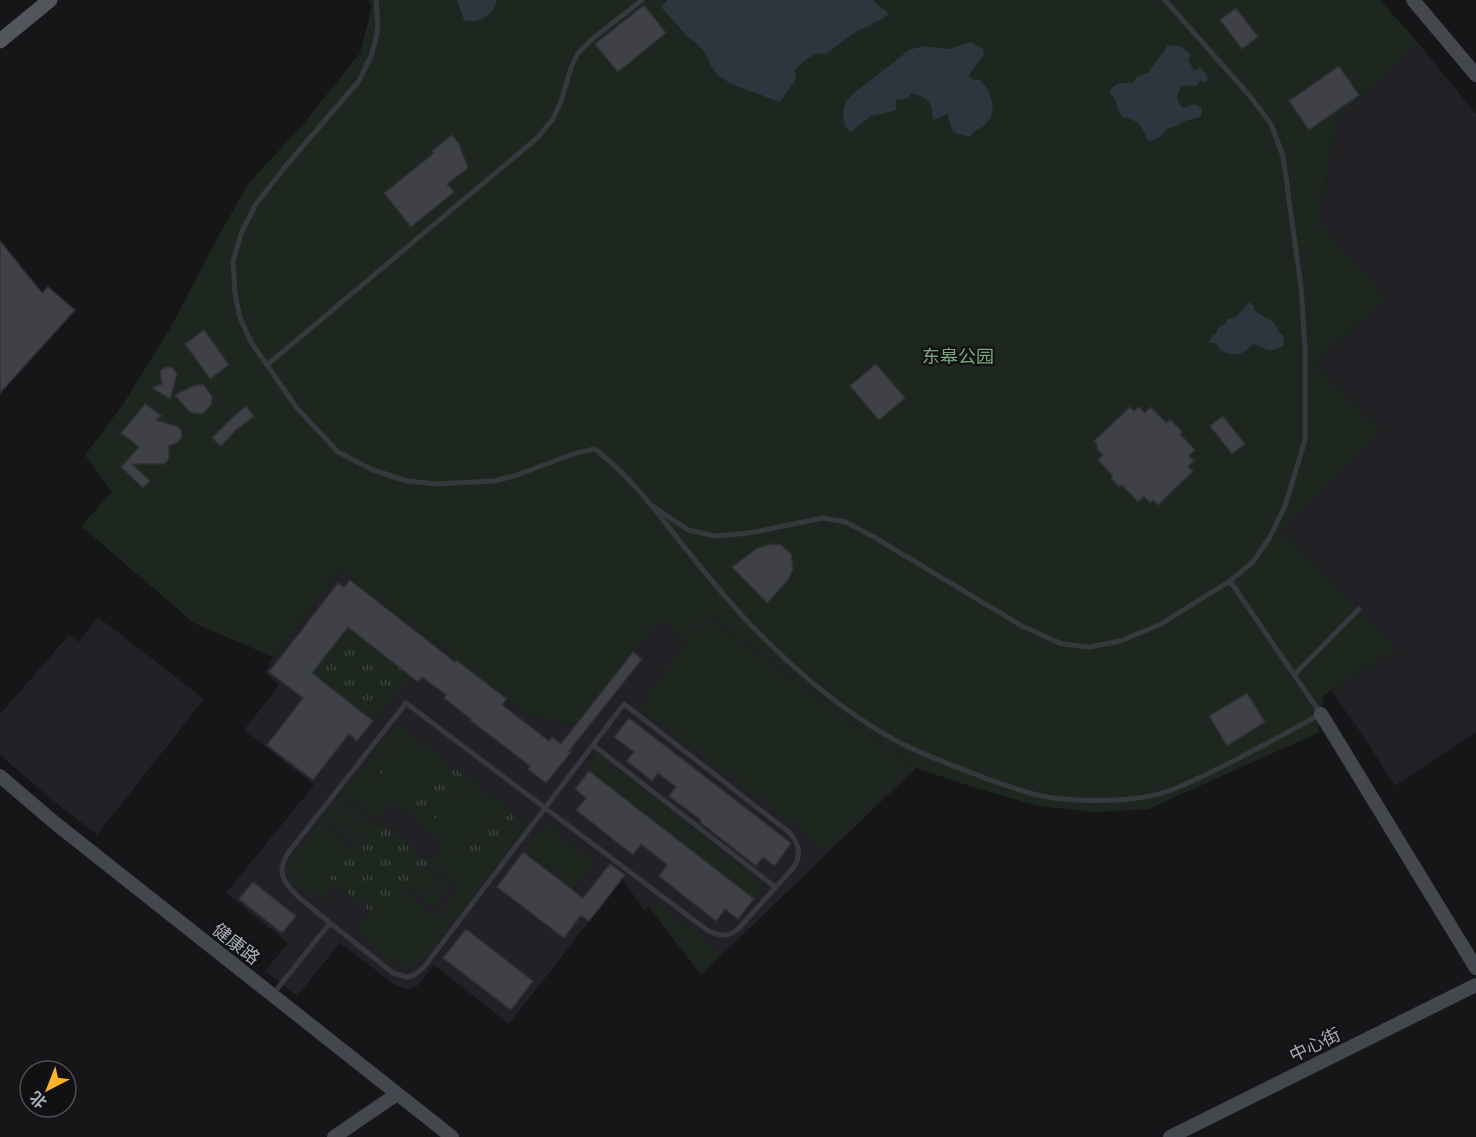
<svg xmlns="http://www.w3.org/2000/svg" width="1476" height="1137" font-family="Commissioner,'Noto Sans SC',sans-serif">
<defs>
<pattern id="grass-tufts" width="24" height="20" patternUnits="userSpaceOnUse" patternTransform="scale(1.5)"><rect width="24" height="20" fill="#1e271f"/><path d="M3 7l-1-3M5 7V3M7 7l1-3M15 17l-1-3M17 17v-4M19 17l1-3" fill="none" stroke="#3c443d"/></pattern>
</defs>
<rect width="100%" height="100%" fill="#161618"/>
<path fill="#222226" d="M1419 44 1476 114V732L1395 786 1364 737 1331 691 1398 650 1282 531 1382 432 1316 363 1386 298 1319 223 1338 117Z
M340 571 528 715 575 726 659 619 705 613 916 768 701 975 648 906 644 910 622 879 509 1024 434 965 417 986 407 989 400 987 394 984 340 943 297 996 265 971 288 943 226 893 314 785 244 730 279 685 265 673 273 657Z
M98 617 204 699 97 835 55 802 0 755V714L69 635 78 642Z"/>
<path fill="url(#grass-tufts)" d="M348 627 410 675 373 721 312 673Z
M406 731 412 735 372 786 366 782Z
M445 761 467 778 427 829 405 812Z
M502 804 516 816 475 868 461 857Z
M377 820 429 863 382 921 329 878Z"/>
<path fill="#1e271f" d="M368 0H1380L1419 44 1338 117 1319 222 1386 298 1316 363 1382 431 1282 531 1399 649 1324 695 1318 733 1148 809 1095 812 1038 806 976 788 916 768 705 613 685 639 659 620 575 726 528 715 340 571 273 657 194 623 81 526 112 492 85 455 124 403 172 325 218 237 248 184 304 123 360 53 372 6Z
M705 616 913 768 827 851 640 707Z
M397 724 406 731 367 781 372 786 412 735 445 761 405 812 391 801 377 820 349 798 326 828 352 850 329 878 336 884 321 903 292 878 288 869 291 860Z
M597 754 765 885 754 899 585 768Z
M467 778 502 804 461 856 475 868 516 816 528 824 424 959C418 964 411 969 402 966 391 963 365 939 355 931L370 911 382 921 405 893 436 918 460 887 429 863 444 843 427 829Z
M348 804 358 812 341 833 331 825Z
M360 814 371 822 354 844 343 835Z
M544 824 594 862 574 888 525 849Z
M427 868 437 876 421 897 411 888Z
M440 878 450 886 433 907 423 899Z
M652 899 721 954 701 972 649 904Z"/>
<path fill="#2b363e" d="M457 0H497C492 16 480 24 464 20Z
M668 0H873L889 14 882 19 854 33 826 54C813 51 803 62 795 70L796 79 780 102 731 84 718 75 711 66 706 54 697 44 688 37 661 7Z
M971 42 983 49 984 55 971 72 969 77 974 80H980L989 91 993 105 991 118 983 127 976 130 969 137C949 132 952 132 948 114L933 120C932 116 933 113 932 109 930 98 919 95 911 93L909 98 896 100V110C887 112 879 115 870 116L866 120 850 132 845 126 843 113 845 103 853 94 909 50 923 46 949 49Z
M1172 45 1180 46 1191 54 1188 59 1194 71 1200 67 1206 74 1208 79 1205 83 1200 81 1196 86 1188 85 1181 87C1176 96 1176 101 1183 108L1195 104 1202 108 1201 117 1185 121 1177 126 1168 128 1159 138 1150 141C1142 134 1149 141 1144 132 1140 122 1132 119 1122 117 1117 109 1117 99 1110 93L1111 89 1117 84 1133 82 1138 76 1148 73C1154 63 1162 56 1167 46Z
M1248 302 1254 306V310C1262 318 1277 319 1278 332L1283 335 1284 341 1283 346C1270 353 1267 350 1255 344 1249 346 1248 350 1242 353 1237 355 1227 355 1222 351 1221 351 1216 343 1216 343H1208L1212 336 1216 334 1218 328 1226 323 1228 319 1237 316C1241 310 1245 310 1248 302Z"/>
<path fill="#404146" stroke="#303035" stroke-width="1.5" d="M644 5 666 33 618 72 595 44Z
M1236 8 1258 37 1242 49 1220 20Z
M1339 66 1359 95 1309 130 1289 101Z
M452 135 459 144 468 168 447 184 454 192 411 227 384 193 434 153 432 151Z
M0 241 42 293 48 287 75 310 0 393Z
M204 330 229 365 210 379 185 344Z
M876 364 905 398 879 420 850 386Z
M166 367H172L177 374 170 399 152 388 162 384 160 372 161 370Z
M203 384 212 396 211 405 205 412 201 414 192 413 188 410 175 395 193 386Z
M145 404 162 416 156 420 176 426 181 430 182 436 179 442 169 446V459L164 464H132L150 481 143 488 121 467 139 447 121 433Z
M246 406 254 416 237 429 221 446 212 438 233 417Z
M1130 407 1134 411 1139 407 1145 413 1151 407 1166 423 1170 419 1182 432 1180 434 1195 450 1189 456 1194 461 1188 466 1193 471 1158 505 1153 500 1150 503 1144 496 1138 502 1122 485 1119 487 1111 478 1113 476 1098 460 1103 455 1096 448 1098 446 1094 441Z
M1223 416 1245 444 1232 454 1210 426Z
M770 544 781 545 791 554 793 569 788 580 767 603 732 567 756 549Z
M350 580 455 662 456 660 507 699 502 705 549 741 552 737 561 744 633 652 642 659 569 751 571 752 546 783 528 769 530 766 470 720 471 719 444 698 446 695 422 677 418 682 348 627 312 673 373 721 357 741 349 734 313 780 267 745 303 698 269 672 338 583 344 587Z
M1247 693 1265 722 1227 746 1209 716Z
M629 718 791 843 775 866 763 857 756 866 700 822 701 820 669 796 676 787 658 773 652 781 627 761 634 752 614 737Z
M589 771 754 899 738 919 725 909 716 921 659 876 667 865 655 855 641 844 633 855 576 810 586 798 575 789Z
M523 852 583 898 610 864 625 875 589 921 581 915 564 938 497 887Z
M253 882 296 916 282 933 239 899Z
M466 929 533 981 511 1010 443 958Z"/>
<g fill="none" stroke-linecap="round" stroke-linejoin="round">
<path stroke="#37383e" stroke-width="5" d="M642 0 591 40 578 53 571 68 561 101 553 119 537 138 267 365 296 407 338 452 373 470 407 481 437 484 494 481 517 475 576 453 595 449C616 465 634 484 651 505 683 545 714 586 749 623 792 668 839 709 893 739 918 753 946 763 972 773 994 782 1015 789 1037 795 1068 802 1114 802 1145 797 1171 793 1194 780 1217 769 1252 752 1286 733 1321 714L1230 581 1159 625 1120 641 1090 647 1062 644 1022 626 874 537 846 522 823 518 749 533 716 536 688 530 651 505
M1165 0 1249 95 1271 124 1283 156 1301 287 1305 348V440L1285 506 1270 537 1253 562 1230 581
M267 365 251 342 240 318 235 293 233 261 242 231 256 204 285 167 359 81 371 56 375 42 378 27 376 0
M1294 675 1359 609
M624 704 790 833C799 844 802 856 793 868L739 928C728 938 719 936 707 930L545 808Z
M593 745 775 887
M273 994 330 923C317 911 282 889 282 871 282 865 285 858 288 853L406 703 545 808 424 967 414 975 407 977 393 973 330 923"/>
<path stroke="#45474e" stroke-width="14" d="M1413 0 1476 75
M1321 714 1476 968
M0 776 55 823 452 1137
M334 1137 397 1094
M1170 1137 1476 985"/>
<path stroke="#53555d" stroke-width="15" d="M0 41 50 0"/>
</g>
<g text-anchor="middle" stroke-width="4.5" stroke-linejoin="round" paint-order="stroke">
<g font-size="18" fill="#7da67f" stroke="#111113">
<text x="958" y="363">东皋公园</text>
</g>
<g font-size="18" fill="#a7adb9" stroke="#111113">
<text transform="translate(236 944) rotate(38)" y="6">健康路</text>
<text transform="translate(1315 1045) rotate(-26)" y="6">中心街</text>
</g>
</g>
<g transform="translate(48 1089) rotate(222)"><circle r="28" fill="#111113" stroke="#4d4f55" stroke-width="1.5"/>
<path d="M0-4.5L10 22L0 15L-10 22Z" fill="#ffb428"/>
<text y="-9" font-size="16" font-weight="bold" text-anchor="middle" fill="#a7adb9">北</text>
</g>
</svg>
